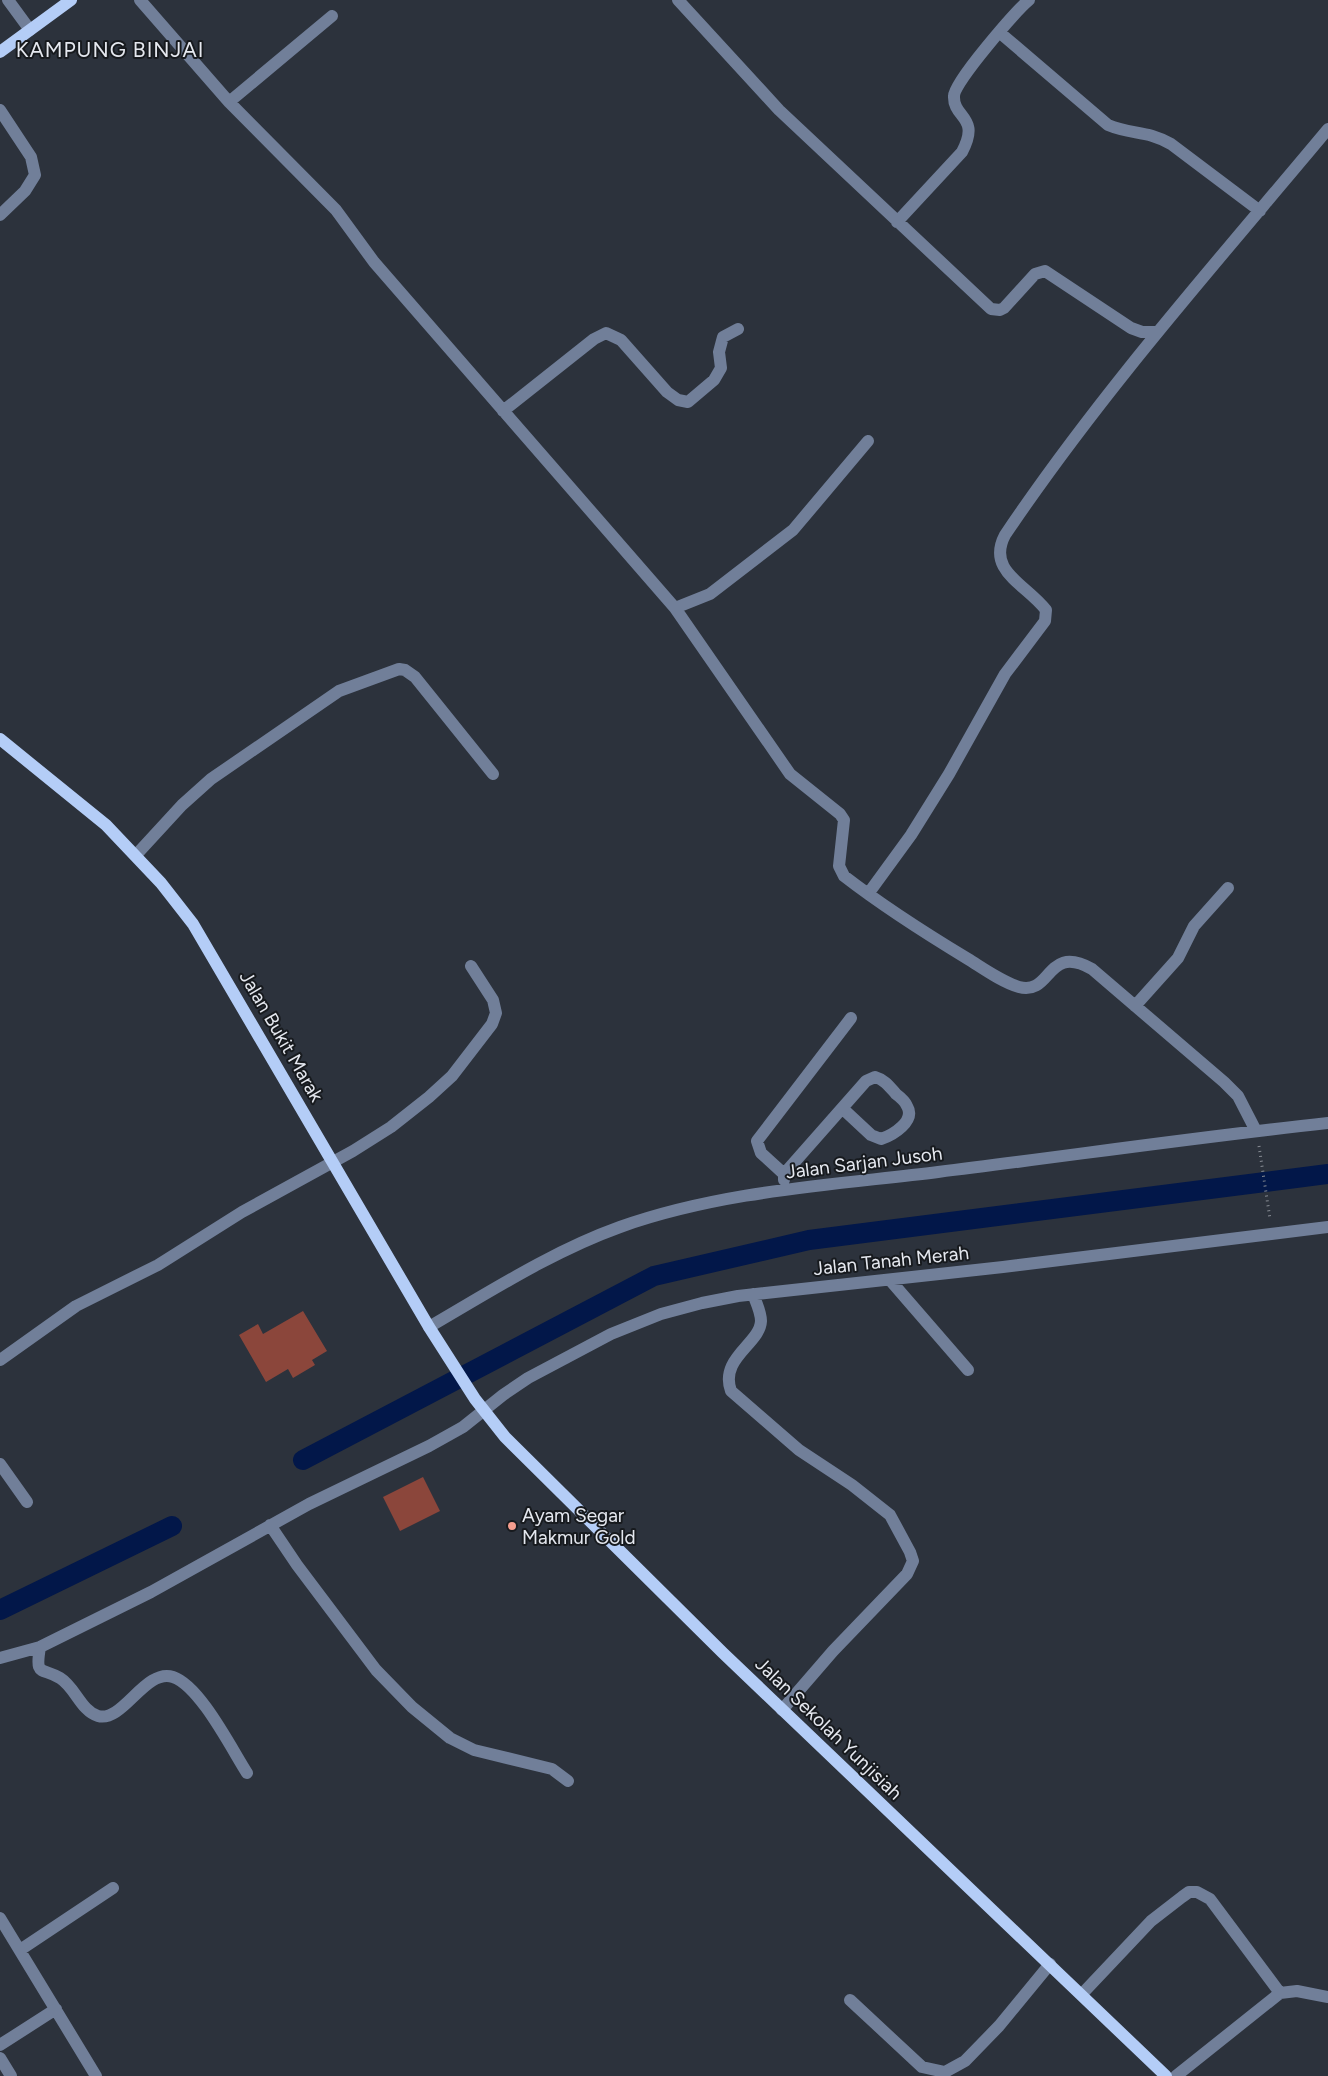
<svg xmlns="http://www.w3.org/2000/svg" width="1328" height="2076" font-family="Figtree,sans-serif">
<rect width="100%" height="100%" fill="#2c323c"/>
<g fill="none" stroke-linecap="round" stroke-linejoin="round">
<path stroke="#021749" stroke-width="20" d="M303 1460 654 1276 809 1240 1328 1174
M0 1610 172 1526"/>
</g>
<path fill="#8b463b" d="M303 1311 327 1351 312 1360 315 1365 293 1378 288 1369 266 1382 239 1335 258 1324 263 1334Z
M423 1477 440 1511 400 1531 383 1497Z"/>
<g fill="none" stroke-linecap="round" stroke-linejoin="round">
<path stroke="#868b93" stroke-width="3" stroke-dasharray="1 4" stroke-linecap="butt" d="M1259 1146 1270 1219"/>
<path stroke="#717f99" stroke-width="12" d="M8 0 30 30
M140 0 229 102 336 210 374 262 675 608 790 774 840 814 844 820 839 866 844 876C884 907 925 933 968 959 984 969 1002 982 1019 987 1052 996 1046 943 1092 969L1224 1082 1238 1096 1256 1131
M678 0 779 110 991 309 1000 310 1004 308 1035 274 1045 271 1131 328 1142 332H1156
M999 32 1108 125C1132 135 1147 130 1171 144L1260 211
M229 102 332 16
M0 110 31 157 35 175 25 191 0 215
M897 222 962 152C981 116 953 119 954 96 954 82 1016 11 1029 0
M503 411 594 339 606 333 621 340 667 392 678 400 688 402 714 380 721 368 719 352 723 337 738 329
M675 608 710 594 793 530 868 441
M136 855 182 805 211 779 339 691 399 669 405 670 415 677 493 774
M868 894 911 835 949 774 1005 674 1045 621 1046 610C1026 584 986 571 1005 535 1102 391 1217 262 1328 129
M1135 1006 1178 958 1194 926 1228 888
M784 1174 866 1081 875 1077C885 1080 889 1086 896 1094 900 1097 905 1101 907 1106 916 1121 893 1135 881 1139L871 1135 842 1108
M784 1180V1174L761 1153 757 1141 851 1018
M890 1280 968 1370
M753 1294C756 1302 761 1312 761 1321 760 1344 719 1358 731 1391L799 1450 852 1485 890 1515 910 1552 913 1561 907 1574 833 1651 782 1710
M429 1327C491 1291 553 1251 620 1227 721 1191 832 1185 938 1172 1068 1156 1198 1137 1328 1123
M0 1360 76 1306 158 1265 242 1212 353 1151 391 1127 429 1097 452 1076 492 1024 496 1013 493 1000 471 966
M0 1464 27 1502
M270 1525 297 1565 376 1670 412 1707 450 1738 474 1750 552 1769 568 1781
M40 1647C35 1677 41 1667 60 1678 75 1687 81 1711 98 1716 123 1723 145 1668 173 1677 200 1686 231 1748 247 1773
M0 1658 40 1647 151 1592 309 1504 429 1446 463 1427 503 1395 528 1378 611 1334 661 1314 702 1303 738 1296 1003 1267 1328 1227
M0 1918 96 2076
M20 1950 113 1888
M1082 1994 1151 1921 1182 1897 1189 1892H1197L1210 1899 1280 1993
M850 2000 922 2067 945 2072 965 2061 999 2026 1050 1964
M0 2045 56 2009
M0 2058 11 2076
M1176 2076 1280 1993 1297 1991 1328 1997"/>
<path stroke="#b4cdf7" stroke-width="12" d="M0 52 71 0
M0 739 106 825 161 883 193 924 429 1327 475 1399 505 1437 723 1653 1166 2076"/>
</g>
<circle fill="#f59d8e" stroke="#171a1e" stroke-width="2" cx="512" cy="1526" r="5"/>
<g text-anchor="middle" stroke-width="4" stroke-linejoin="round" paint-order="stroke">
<g font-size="19" fill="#e5e8ef" stroke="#171a1e">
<text transform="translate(282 1036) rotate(60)" y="7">Jalan Bukit Marak</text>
<text transform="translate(864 1162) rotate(-7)" y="7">Jalan Sarjan Jusoh</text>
<text transform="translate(891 1260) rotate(-6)" y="7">Jalan Tanah Merah</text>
<text transform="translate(829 1728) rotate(44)" y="7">Jalan Sekolah Yunjisiah</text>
</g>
<g font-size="19" fill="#e5e8ef" stroke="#171a1e" text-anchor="start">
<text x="522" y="1522">Ayam Segar<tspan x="522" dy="22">Makmur Gold</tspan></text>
</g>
<g font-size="21" letter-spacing="1" fill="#e5e8ef" stroke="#171a1e">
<text x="110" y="57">KAMPUNG BINJAI</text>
</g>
</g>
</svg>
